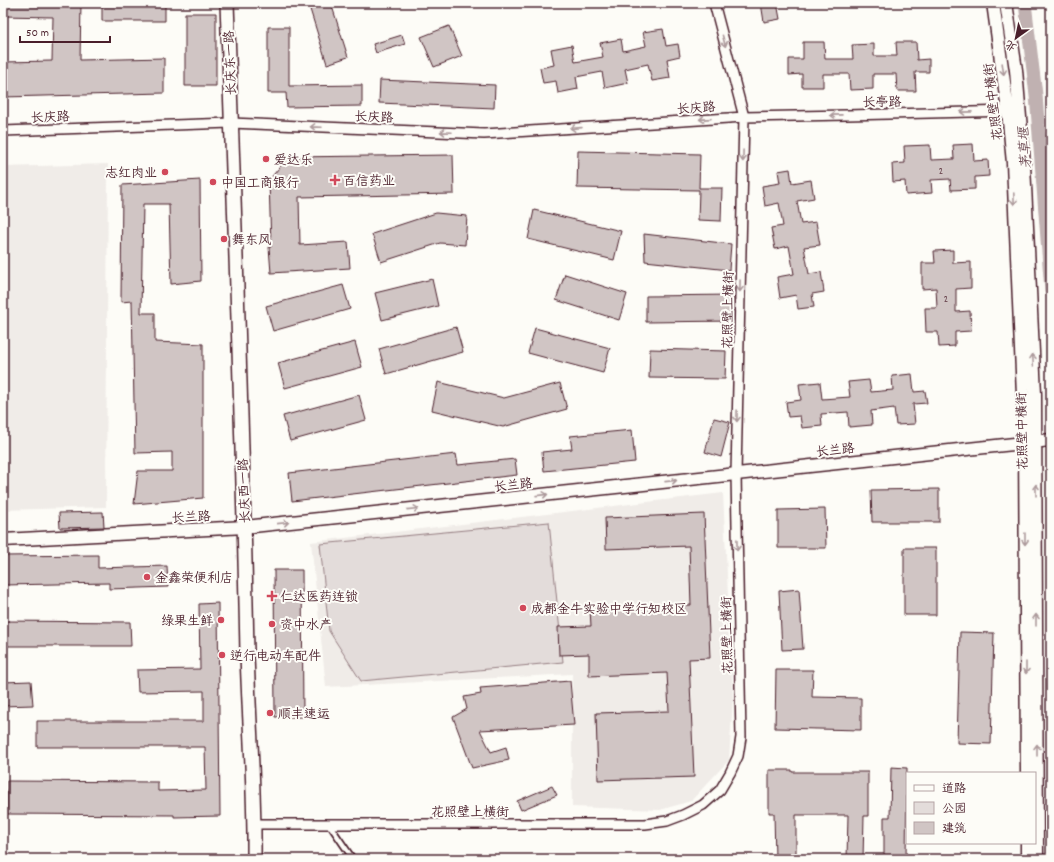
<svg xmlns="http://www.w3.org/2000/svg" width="1054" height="862" font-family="Dekko,'LXGW WenKai TC',sans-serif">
<rect width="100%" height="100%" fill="#fdfcf7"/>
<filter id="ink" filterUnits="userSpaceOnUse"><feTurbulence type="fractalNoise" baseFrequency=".025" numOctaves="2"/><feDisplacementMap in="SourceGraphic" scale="8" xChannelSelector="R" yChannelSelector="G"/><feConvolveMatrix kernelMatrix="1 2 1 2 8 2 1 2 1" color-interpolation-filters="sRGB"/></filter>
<g filter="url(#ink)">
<path fill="#f0ece8" d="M108 164 106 507 3 510V167Z
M723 493 733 697 729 760 691 801 660 810 572 807V674L326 687 311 542Z"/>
<path fill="#e3dcda" stroke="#967e82" d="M549 522 563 662 361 681 329 631 320 544Z"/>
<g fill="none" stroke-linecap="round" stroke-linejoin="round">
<path stroke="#c0b1b1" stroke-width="13" d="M1025 3 1036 95 1051 291"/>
</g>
<path fill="#d0c5c4" stroke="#4a1f2b" d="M3 3H81L80 60 164 58V93L3 97V62L52 61 53 17 3 16Z
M102 3H165V21H102Z
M318 3H331L348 57 327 64 309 6Z
M761 3H777L780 19 764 22Z
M185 13H216V86H185Z
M449 26 462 56 434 67 421 37Z
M268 27H289V86L362 85V106L287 107 286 93H268Z
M663 29 666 46 678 44 680 56 667 59 670 78 652 81 648 64 625 69 628 83 605 88 602 72 576 77 578 89 558 93 556 81 543 83 540 68 554 65 551 49 572 45 575 62 603 57 600 43 621 39 623 51 646 46 643 32Z
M402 35 405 44 376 53 373 44Z
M803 42H824L825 59H853L852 45 874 44V56H897L896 42H916L917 60 929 59V72H915L916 91H897L896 74H873V89L850 90 849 74H823V87H802V74L789 75V59H803Z
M380 80 495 85 494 108 379 103Z
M973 144 974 161 988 160 989 176 975 177V189L951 190 950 179 931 180 932 193 906 195 905 181 893 182 892 164 905 163 904 146 930 145 931 160 954 159 953 145Z
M578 151 700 154 699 188H722L721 221 698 220 699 190 577 188Z
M453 155 454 194 299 197 300 245 348 242 350 268 271 273 269 247H271L269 180 288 157Z
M790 169 792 183 811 180 814 198 797 201 801 224 816 222 820 245 804 247 809 274 821 272 824 292 812 294 814 307 798 309 796 295 780 298 777 277 794 274 789 246 775 249 771 228 783 226 779 203 765 206 762 186 780 183 778 171Z
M200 180 201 281 171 284 169 204H143L141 313H155V342L203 344V498L134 504 138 471H172V452L135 453 132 301 121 302 122 185Z
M534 210 621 231 614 260 528 239Z
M436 213 467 216 465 245 440 243 381 262 372 234Z
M644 234 731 244 729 270 645 261Z
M953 250V263L971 262V288L956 289V312L970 311 971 331 955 332V346L939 347 938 332H926L925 308H937L936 288 922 289V263H935L934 251Z
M565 274 627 294 619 320 556 300Z
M432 279 438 306 382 320 375 293Z
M343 285 350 309 273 331 266 306Z
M733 295V321L646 322V296Z
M456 327 463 352 386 374 379 349Z
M535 328 610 348 603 373 528 353Z
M355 342 362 367 285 388 278 363Z
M650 349 726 351 725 379 649 378Z
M912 374 914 392 925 391 927 403 913 404 915 424 896 425 894 408 871 411 872 425 849 427 848 412 821 414 822 426 802 428 800 416 788 417 786 402 801 400 799 384 820 382 822 399 850 397 848 382 869 380 871 392 893 390 892 376Z
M438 382 504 398 560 383 567 409 503 427 432 410Z
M359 395 366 420 290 441 283 416Z
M714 418 730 422 721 457 705 452Z
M632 430 635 462 544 471 542 452 572 449 570 436Z
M456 454 458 465 515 459 517 475 292 501 289 473Z
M939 489V522H872L871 490Z
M825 509 826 548H778V510Z
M103 512 104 527 60 528 59 513Z
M704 514 710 658 689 659 694 777 598 780 596 713 669 711 667 673 589 676V654L559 655 558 627 591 626 590 609 691 605 689 546 606 549 605 518Z
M904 548H936V615H904Z
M98 555V568L167 566 168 587 109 589V583L3 585V556Z
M274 570H302L303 717H275Z
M799 589 803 649 782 650 779 591Z
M218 603 220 816 174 817V815L7 814V781L158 782V791L206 790 205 747H37V721H204V691L138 692 137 670 200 669 199 604Z
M3 621 130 622 131 646H3Z
M960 632 994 633 991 744 957 743Z
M776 670H813L812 697 861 698V730L775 728Z
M31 681 33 705 3 706V682Z
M570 681 574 725 480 730 491 752 506 747 509 760 472 768 453 717 467 709 464 697 481 694 480 688Z
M891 767 907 768 906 859H884V817H890Z
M769 770H792V772H868V816H864L863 859H847L848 815H796V859H775L774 813H769Z
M552 786 557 795 521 810 517 801Z"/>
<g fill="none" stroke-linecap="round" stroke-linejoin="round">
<defs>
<path id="service" d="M329 824 353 859"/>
<path id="minor" d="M3 131 231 123 484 134 744 117 847 115 1013 111
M255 824H645L667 821 683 815 703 805 720 790 730 773 738 756 741 737 736 474 744 117 714 3"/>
<path id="tertiary" d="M993 3 1008 111 1013 163 1025 442 1027 773
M1006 3 1016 70 1024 165 1035 394 1037 859
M3 540 245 527 1051 440
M1027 859V843"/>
<path id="secondary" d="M227 3C235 219 243 436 247 653 249 721 255 790 254 859"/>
</defs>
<use href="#service" stroke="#4a1f2b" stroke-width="8"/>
<use href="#minor" stroke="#4a1f2b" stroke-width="12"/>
<use href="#tertiary" stroke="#4a1f2b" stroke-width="15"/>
<use href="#secondary" stroke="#4a1f2b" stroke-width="16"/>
<use href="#service" stroke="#fdfcf7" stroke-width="4.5"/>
<use href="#minor" stroke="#fdfcf7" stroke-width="9"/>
<use href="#tertiary" stroke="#fdfcf7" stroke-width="12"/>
<use href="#secondary" stroke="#fdfcf7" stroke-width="13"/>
</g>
<defs><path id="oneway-shaft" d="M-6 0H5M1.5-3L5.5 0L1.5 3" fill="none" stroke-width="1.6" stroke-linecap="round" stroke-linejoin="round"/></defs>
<g stroke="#ac999b">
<use href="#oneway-shaft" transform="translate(724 41) rotate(75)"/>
<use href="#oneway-shaft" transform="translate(1003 69) rotate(82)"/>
<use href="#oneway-shaft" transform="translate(966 112) rotate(179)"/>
<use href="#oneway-shaft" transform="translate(836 115) rotate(179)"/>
<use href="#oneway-shaft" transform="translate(705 119) rotate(176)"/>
<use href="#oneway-shaft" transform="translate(316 127) rotate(-178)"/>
<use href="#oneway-shaft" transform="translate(576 128) rotate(176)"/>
<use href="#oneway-shaft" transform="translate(446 132) rotate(-178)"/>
<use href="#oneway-shaft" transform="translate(743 156) rotate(91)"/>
<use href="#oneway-shaft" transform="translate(1014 199) rotate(88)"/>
<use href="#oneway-shaft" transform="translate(740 286) rotate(91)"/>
<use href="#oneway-shaft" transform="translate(1033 360) rotate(-93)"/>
<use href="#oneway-shaft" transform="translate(737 416) rotate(91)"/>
<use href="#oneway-shaft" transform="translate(671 481) rotate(-6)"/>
<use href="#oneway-shaft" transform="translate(1036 490) rotate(-90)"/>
<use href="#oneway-shaft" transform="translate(542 495) rotate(-6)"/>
<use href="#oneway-shaft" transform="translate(413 509) rotate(-6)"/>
<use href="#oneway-shaft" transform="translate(283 523) rotate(-6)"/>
<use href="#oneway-shaft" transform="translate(1025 539) rotate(90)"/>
<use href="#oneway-shaft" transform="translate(737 545) rotate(89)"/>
<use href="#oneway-shaft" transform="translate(1036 620) rotate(-90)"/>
<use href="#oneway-shaft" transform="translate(1026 668) rotate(90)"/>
<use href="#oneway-shaft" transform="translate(1037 750) rotate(-90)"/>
</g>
</g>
<g fill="#d1495b" stroke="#fdfcf7" stroke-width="1.5">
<circle cx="266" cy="159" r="4"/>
<circle cx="165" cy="172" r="4"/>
<path d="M333 174h4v4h4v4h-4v4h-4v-4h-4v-4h4z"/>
<circle cx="213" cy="182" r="4"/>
<circle cx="224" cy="239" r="4"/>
<circle cx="147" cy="577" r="4"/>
<path d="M270 590h4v4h4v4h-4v4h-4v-4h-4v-4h4z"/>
<circle cx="523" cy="608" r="4"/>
<circle cx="221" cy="620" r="4"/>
<circle cx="272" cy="624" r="4"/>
<circle cx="222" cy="655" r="4"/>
<circle cx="270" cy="713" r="4"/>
</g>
<g text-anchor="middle" stroke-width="4" stroke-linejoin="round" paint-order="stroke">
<g font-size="11" fill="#6c4851">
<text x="941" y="174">2</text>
<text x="946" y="302">2</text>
</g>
<g font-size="13" fill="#4a1f2b" stroke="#fdfcf7">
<text transform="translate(229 63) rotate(-92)" y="5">长庆东一路</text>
<text transform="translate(882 101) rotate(-1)" y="5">长亭路</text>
<text transform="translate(992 102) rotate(-97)" y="5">花照壁中横街</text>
<text transform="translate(696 107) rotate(-4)" y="5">长庆路</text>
<text transform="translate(50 116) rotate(-2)" y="5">长庆路</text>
<text transform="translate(374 116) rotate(2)" y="5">长庆路</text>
<text transform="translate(727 310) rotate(-89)" y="5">花照壁上横街</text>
<text transform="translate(1021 431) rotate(-91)" y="5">花照壁中横街</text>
<text transform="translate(835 449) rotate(-6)" y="5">长兰路</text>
<text transform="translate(513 484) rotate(-6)" y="5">长兰路</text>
<text transform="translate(243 491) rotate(-92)" y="5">长庆西一路</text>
<text transform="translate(191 516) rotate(-3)" y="5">长兰路</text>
<text transform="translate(726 635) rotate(-91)" y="5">花照壁上横街</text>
<text x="470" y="816">花照壁上横街</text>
</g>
<g font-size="13" fill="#4a1f2b" stroke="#fdfcf7" text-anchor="start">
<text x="274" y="164">爱达乐</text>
<text x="157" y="177" text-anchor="end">志红肉业</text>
<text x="343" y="185">百信药业</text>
<text x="221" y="187">中国工商银行</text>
<text x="232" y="244">舞东风</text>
<text x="155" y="582">金鑫荣便利店</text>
<text x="280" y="601">仁达医药连锁</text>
<text x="531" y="613">成都金牛实验中学行知校区</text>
<text x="213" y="625" text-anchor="end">绿果生鲜</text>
<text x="280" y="629">资中水产</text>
<text x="230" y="660">逆行电动车配件</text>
<text x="278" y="718">顺丰速运</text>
</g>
<g font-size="14" font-style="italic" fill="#73525a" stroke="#fdfcf7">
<text transform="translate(1024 148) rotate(-94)" y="5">茅草堰</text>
</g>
</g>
<rect width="1054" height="862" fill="none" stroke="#fdfcf7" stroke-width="16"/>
<rect x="8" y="8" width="1038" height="846" fill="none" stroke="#4a1f2b" stroke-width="1.5" filter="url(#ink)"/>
<rect x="906" y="772" width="130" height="72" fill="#fdfcf7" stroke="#b5a4a5"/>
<rect x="914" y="785" width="20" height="6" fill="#fdfcf7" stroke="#b5a4a5"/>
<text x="942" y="792" font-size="12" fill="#4a1f2b">道路</text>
<rect x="914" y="802" width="20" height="12" fill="#e3dcda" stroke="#b5a4a5"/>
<text x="942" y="812" font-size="12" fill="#4a1f2b">公园</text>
<rect x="914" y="822" width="20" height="12" fill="#d0c5c4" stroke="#b5a4a5"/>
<text x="942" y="832" font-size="12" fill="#4a1f2b">建筑</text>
<g transform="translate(1016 38) rotate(213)" stroke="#fdfcf7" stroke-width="3" paint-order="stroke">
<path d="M0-3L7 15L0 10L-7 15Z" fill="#4a1f2b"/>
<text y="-6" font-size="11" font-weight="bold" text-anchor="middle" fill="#4a1f2b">北</text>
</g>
<path d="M20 36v6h90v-6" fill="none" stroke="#4a1f2b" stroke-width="2"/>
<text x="26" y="36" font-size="12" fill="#4a1f2b" stroke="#fdfcf7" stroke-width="3" paint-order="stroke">50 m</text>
</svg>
